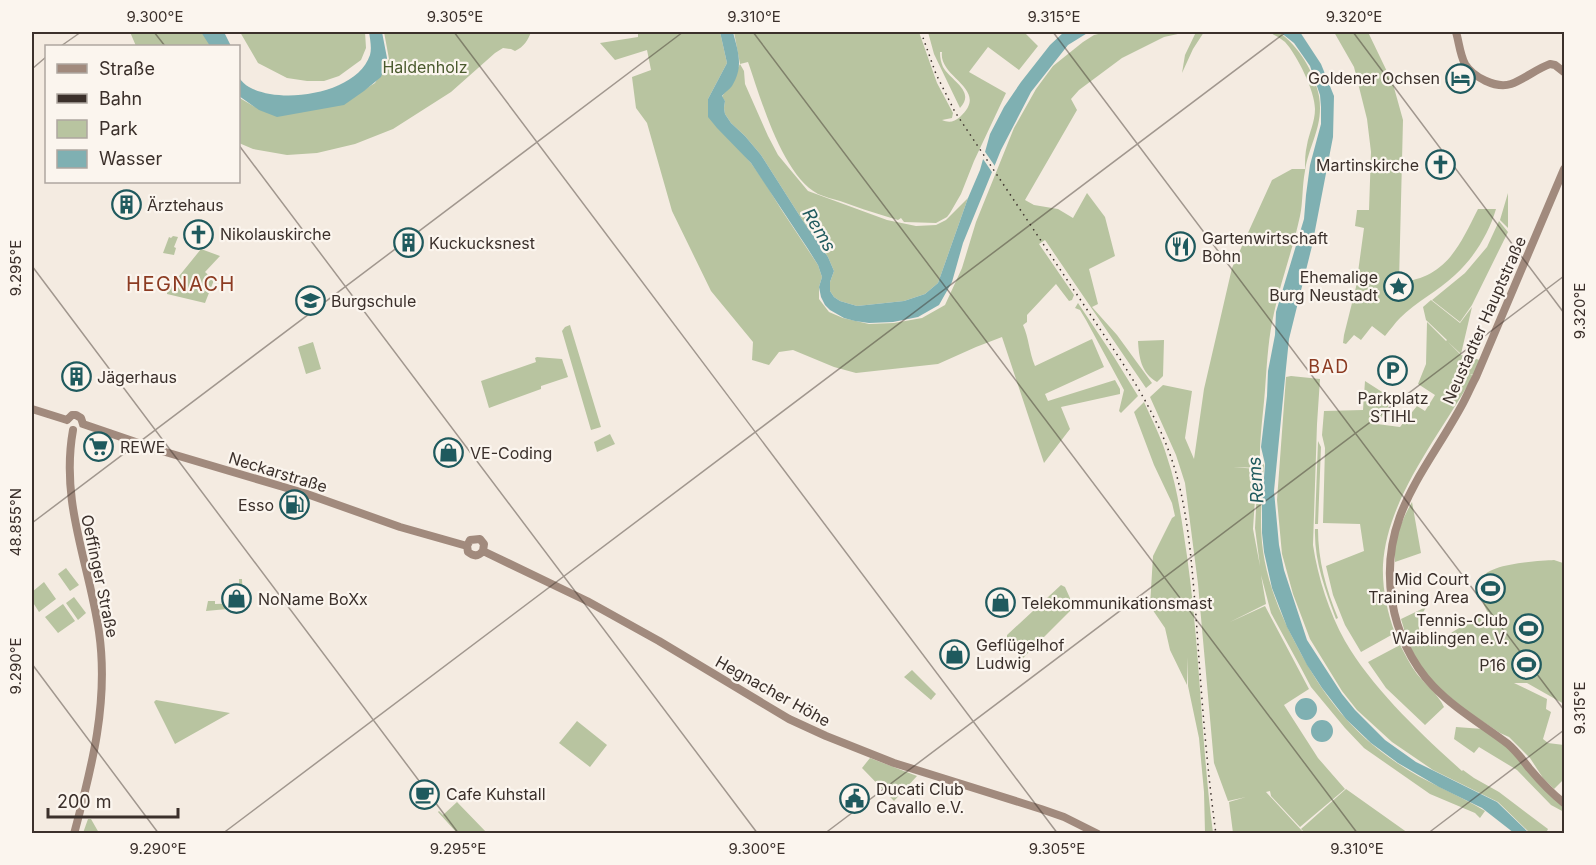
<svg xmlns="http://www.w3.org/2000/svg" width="1596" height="865" font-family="Inter,sans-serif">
<rect width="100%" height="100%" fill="#f4ebe1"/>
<path fill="#b8c4a0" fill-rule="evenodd" d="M130 32H201L207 38 211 46H136Z
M240 32H365L366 48 361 60 339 76 324 81H307L287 78 258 63Z
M384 32H531C528 40 524 47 515 51L511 49 503 48 495 53 451 92 393 129 355 144 317 153 287 155 253 149 239 143 238 97 255 107 346 101 375 83 389 59Z
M638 32H720L727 63 708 99 736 146 751 163 765 183 781 209 818 265 822 277 819 287V299L829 312 843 318 869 324 894 323 922 318 945 305 962 268 976 222 1014 128 1036 89 1053 66 1083 42 1094 35 1107 32H1187L1164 37 1122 58 1079 90 1071 99 1077 110 1025 200 1034 205 1058 209 1073 218 1087 193 1105 217 1115 256 1089 269 1098 304 1092 307 1117 335 1152 383 1146 388 1045 240 1039 244 1074 295 1072 300 1069 301 1056 284 1027 315V322L1023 325C1029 338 1029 352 1035 366L1092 339 1104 367 1045 394 1048 401 1115 380 1120 389V394L1061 407 1070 429 1044 463 1002 337 976 347 938 364 856 373 834 367 793 350 779 352 769 365 752 360 753 342 711 291 672 211 647 123 636 108 632 77 651 70 647 50 615 60 600 43 638 37Z
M734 32H919L937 83 953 113 952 118 942 120C949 123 954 122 960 117 991 89 938 78 942 52H940C940 58 941 62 943 67 951 81 976 91 960 108L934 54 928 32C936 32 951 34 958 32H1024L1038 46 1019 70 988 47 969 72 1006 93 974 161 961 194 950 213 947 217 936 223 904 222 901 218 898 220 888 217C872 212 856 207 840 201 833 199 825 197 818 194 782 175 761 99 748 62L740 64 744 71 745 84 768 136 778 155 808 191 887 220 916 226 936 225 946 220 968 198 938 283 925 294 904 301 857 306 840 301 834 297 830 291V282L834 271 828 257 803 221 761 155 745 136 731 123 725 114 724 108 725 101 722 97 740 64Z
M1196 32H1204L1193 49 1182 73 1185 55Z
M1269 32H1279C1299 47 1314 71 1319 96 1324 126 1309 144 1305 171 1302 186 1303 202 1300 216 1293 249 1281 280 1274 313 1268 339 1267 364 1265 390 1263 416 1259 441 1260 467L1264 464C1262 493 1259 522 1263 551 1268 585 1281 616 1297 646 1322 694 1351 732 1397 763 1425 782 1457 794 1485 811L1480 818 1475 813 1430 794 1364 748 1345 728 1311 687 1301 668 1271 613 1261 575 1266 604 1230 622 1265 606 1309 689 1284 705 1318 758 1345 789 1300 827 1271 796 1270 791 1266 792 1304 833H1233L1229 802 1246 797 1228 801 1214 763 1198 584 1185 483 1176 455 1150 397 1163 385 1192 391 1185 438 1194 459 1204 389 1232 268 1272 180 1292 169H1305C1305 161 1305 153 1307 145 1309 133 1315 122 1315 109 1315 91 1297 55 1285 42 1280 38 1274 35 1269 32ZM1233 467 1260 468 1258 470 1255 528 1260 566 1253 529 1257 469Z
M1334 32H1368L1393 84 1403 120 1399 282C1445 279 1459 247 1478 209H1496C1489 233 1474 258 1455 275 1438 291 1416 302 1400 318 1395 323 1390 330 1385 336L1372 326 1361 340 1354 335 1346 344 1343 343 1344 335 1356 287 1364 228 1355 226 1357 210H1369L1371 152 1367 119 1354 67Z
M1508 193V228L1500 220Z
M1499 221 1508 232 1472 305 1460 322 1432 300 1465 273 1487 247Z
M173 236 178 237 174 247 176 248 174 255 163 253 169 237 171 238Z
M201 249 220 256 205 272 214 280 205 303 167 294V291Z
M1431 300 1460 323 1472 307 1461 354 1448 342 1461 355 1480 360 1474 375 1470 374 1473 376C1441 434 1387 497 1383 565 1382 587 1387 612 1395 633L1361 652 1345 625 1333 595 1326 566 1364 551 1360 524 1323 523 1325 448 1322 435 1324 411 1363 410 1365 381 1393 399 1377 424 1400 427 1417 406 1425 411 1435 395 1418 384 1426 364 1427 322 1446 341 1447 340 1426 320 1423 307Z
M1078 303 1114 357 1138 396 1121 413 1119 411 1124 390 1086 320 1080 310 1075 308Z
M570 325 601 427 591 430 562 331 565 327Z
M1164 340 1163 376 1157 382C1141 373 1139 357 1138 341Z
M313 342 321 369 306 374 298 347Z
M537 357 562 359 568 377 541 386V389L489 408 481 381 536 362 535 358Z
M1291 376 1320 379 1317 424 1313 545C1318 578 1329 612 1345 641 1372 688 1422 735 1462 771L1463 770 1474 778 1499 792 1548 829 1547 831 1551 833H1530L1498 802 1433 770 1392 742 1357 710 1342 691 1310 639 1293 594 1282 554 1277 500 1286 377Z
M1144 402C1152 420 1162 439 1167 457 1178 489 1182 523 1187 556 1200 648 1201 741 1213 833H1205L1204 792 1199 738 1188 686 1187 657V685L1170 650 1165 628 1150 606 1153 556 1172 518 1175 516 1172 503 1154 465 1134 412Z
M610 434 615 444 597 452 594 442Z
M1318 441 1321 447 1318 524H1315Z
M1412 502 1421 553 1395 562C1393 541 1402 519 1412 502Z
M1315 529H1318C1318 560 1326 589 1338 618L1336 619C1325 589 1314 561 1315 529Z
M1554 560 1563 563 1564 565V704L1527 683H1514L1547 699 1546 709 1551 712 1543 739 1548 743 1564 745V779L1554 789 1543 778 1530 758 1509 737 1500 733 1464 709 1436 685 1420 666 1404 635V629L1401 619 1426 607 1419 620V635L1434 643 1486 612 1491 618C1485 608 1478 595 1480 582 1483 563 1538 561 1554 560Z
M66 568 79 585 70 591 58 574Z
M239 579H242L243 606 238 608 206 611 208 601H215V604L240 603Z
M44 582 56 599 39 612 32 601V592Z
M1061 585 1065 587 1074 607 1023 658 1007 638V635Z
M74 597 86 613 78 620 66 603Z
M63 604 75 621 58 633 45 617Z
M1400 645C1405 654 1410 665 1417 674 1426 685 1438 694 1444 707L1425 725 1386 688 1368 662Z
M912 670 936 694 931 700 904 677Z
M156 700 230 713 175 744 154 702Z
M577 721 607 745 590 767 559 743Z
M1456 727 1483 729 1511 750 1564 805V812L1551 805 1517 770 1479 747 1474 753 1454 739Z
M870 758 917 776 894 801 862 768Z
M1346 789 1408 833 1306 834 1301 829Z
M457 802 487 833H457L438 812 439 811 443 815Z
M88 819H91L99 833H83Z"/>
<path fill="#7fb0b2" d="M201 32H224L231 46H210Z
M369 32H382L387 58 381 77 364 91 344 105 277 117 259 110 239 96V78C242 81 245 85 249 87 281 105 357 94 370 55 372 48 370 39 369 32Z
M720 32H733C738 52 744 66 732 86 729 90 725 92 722 96L725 101 724 108 725 114 731 123 745 136 761 155 803 221 828 257 834 271 830 282V291L834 297 840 301 857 306 904 301 925 294 938 283 968 198 980 170 990 134 1004 107 1021 82 1050 45 1064 32H1089L1068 45 1031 92 1001 150 963 243 952 282 939 305 918 317 893 322 869 323 855 321 844 318 830 310 825 305 821 297 819 287 822 277 818 265 808 249 751 163 717 128 708 117V99L727 63Z
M1280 32H1300L1321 64 1334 96 1333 137 1312 246 1289 339 1286 368 1274 491 1279 545 1284 570 1307 640 1342 694 1355 710 1385 740 1416 762 1497 802 1529 833H1514L1482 808 1439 787 1398 763 1371 743 1346 719 1322 688 1307 665 1287 627 1272 588 1264 552 1262 533V505L1265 464 1261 447 1267 396 1268 371 1275 335 1276 312 1304 219 1306 195 1310 165 1321 124V107L1320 95 1310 66 1294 43Z
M1295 709a11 11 0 1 1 22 0a11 11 0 1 1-22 0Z
M1311 731a11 11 0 1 1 22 0a11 11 0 1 1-22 0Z"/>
<path fill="#f4ebe1" d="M983 149 997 169 994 175 981 156Z"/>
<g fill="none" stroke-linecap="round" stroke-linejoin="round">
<path stroke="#a18a7d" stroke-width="8" d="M1456 32C1459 42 1460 55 1465 64 1473 77 1496 89 1511 84 1525 79 1536 69 1550 64L1555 65 1564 72
M1564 169 1476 377C1471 386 1467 396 1462 405 1425 473 1379 517 1392 601 1397 632 1411 663 1433 686 1455 709 1483 725 1508 744 1516 751 1523 760 1529 768 1540 781 1551 793 1564 803
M32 409 67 420
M67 420 72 415H76L81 418 83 424
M83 424 162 451 307 494 400 527 467 546
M73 430C60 503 89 562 99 632 109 701 92 767 74 834
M467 546 470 540 480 539 484 544 483 551
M467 546 468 552C473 556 478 557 483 551
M483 551 587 601 659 641 789 719 826 736 894 763 1041 809 1064 817 1098 834"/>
<path stroke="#3b302b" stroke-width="1.5" stroke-dasharray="1.5 4.5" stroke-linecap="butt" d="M921 32 936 74 955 112 1120 359C1143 395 1164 431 1176 473 1189 519 1192 568 1196 616 1201 689 1206 762 1216 834"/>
</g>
<path fill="none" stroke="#3b302b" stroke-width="1.5" stroke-opacity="0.45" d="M154 32 165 46M454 32 1058 834M753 32 1358 834M1053 32 1564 710M1353 32 1564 313M61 46 81 32M32 69 46 57M238 144 758 834M32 266 459 834M32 523 683 32M32 664 159 834M222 834 1286 32M824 834 1564 276M1427 834 1564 730"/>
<defs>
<symbol id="hotel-ring" viewBox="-11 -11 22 22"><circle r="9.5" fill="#fbf5ee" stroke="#1f5a5e" stroke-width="1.5"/><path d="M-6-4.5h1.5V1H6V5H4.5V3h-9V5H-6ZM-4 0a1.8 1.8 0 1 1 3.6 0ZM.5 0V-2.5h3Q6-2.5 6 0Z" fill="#1f5a5e"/></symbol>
<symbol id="church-ring" viewBox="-11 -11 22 22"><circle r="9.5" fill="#fbf5ee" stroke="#1f5a5e" stroke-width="1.5"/><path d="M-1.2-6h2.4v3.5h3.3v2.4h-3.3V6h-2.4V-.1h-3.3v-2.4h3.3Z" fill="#1f5a5e"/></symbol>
<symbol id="building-ring" viewBox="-11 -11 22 22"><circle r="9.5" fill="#fbf5ee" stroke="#1f5a5e" stroke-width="1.5"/><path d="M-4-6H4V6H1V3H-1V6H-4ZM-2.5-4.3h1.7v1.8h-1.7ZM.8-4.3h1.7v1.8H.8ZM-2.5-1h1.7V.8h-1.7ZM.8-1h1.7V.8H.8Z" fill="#1f5a5e"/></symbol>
<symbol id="restaurant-ring" viewBox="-11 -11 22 22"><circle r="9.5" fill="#fbf5ee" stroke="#1f5a5e" stroke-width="1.5"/><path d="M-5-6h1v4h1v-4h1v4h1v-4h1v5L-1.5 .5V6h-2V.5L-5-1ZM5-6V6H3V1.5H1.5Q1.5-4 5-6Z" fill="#1f5a5e"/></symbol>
<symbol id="sight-ring" viewBox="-11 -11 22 22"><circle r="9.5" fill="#fbf5ee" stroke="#1f5a5e" stroke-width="1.5"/><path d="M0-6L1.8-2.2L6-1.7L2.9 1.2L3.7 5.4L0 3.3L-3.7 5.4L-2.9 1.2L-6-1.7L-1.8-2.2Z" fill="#1f5a5e"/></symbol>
<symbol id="school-ring" viewBox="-11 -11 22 22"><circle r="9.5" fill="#fbf5ee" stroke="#1f5a5e" stroke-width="1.5"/><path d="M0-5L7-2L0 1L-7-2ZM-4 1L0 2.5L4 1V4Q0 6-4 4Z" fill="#1f5a5e"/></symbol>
<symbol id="parking-ring" viewBox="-11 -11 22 22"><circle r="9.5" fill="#fbf5ee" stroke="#1f5a5e" stroke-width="1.5"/><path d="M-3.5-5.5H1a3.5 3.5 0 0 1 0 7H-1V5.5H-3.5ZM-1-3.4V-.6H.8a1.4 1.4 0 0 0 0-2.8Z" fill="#1f5a5e"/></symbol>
<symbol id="supermarket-ring" viewBox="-11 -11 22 22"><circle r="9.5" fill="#fbf5ee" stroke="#1f5a5e" stroke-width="1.5"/><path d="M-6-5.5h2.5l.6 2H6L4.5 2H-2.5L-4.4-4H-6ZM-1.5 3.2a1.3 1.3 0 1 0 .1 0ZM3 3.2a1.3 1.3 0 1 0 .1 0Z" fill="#1f5a5e"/></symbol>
<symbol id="shop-ring" viewBox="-11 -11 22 22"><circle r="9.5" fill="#fbf5ee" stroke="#1f5a5e" stroke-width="1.5"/><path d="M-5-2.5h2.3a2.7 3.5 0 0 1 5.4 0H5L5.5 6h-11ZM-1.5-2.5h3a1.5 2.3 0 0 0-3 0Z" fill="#1f5a5e"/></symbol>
<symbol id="fuel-ring" viewBox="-11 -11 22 22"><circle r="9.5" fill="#fbf5ee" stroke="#1f5a5e" stroke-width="1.5"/><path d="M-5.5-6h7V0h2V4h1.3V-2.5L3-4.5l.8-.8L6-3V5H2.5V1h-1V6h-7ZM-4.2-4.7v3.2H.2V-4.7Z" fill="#1f5a5e"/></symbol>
<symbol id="stadium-ring" viewBox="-11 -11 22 22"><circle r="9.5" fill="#fbf5ee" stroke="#1f5a5e" stroke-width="1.5"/><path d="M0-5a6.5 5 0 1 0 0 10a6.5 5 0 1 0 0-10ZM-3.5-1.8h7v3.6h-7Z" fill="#1f5a5e"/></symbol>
<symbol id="cafe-ring" viewBox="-11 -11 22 22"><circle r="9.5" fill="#fbf5ee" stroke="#1f5a5e" stroke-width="1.5"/><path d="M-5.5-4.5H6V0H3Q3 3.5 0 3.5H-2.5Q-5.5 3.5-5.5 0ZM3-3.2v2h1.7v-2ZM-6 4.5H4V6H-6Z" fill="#1f5a5e"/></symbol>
<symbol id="civic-ring" viewBox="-11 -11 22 22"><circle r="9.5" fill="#fbf5ee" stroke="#1f5a5e" stroke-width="1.5"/><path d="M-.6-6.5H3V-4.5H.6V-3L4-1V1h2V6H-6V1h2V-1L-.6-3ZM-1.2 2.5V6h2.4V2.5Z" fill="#1f5a5e"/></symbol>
</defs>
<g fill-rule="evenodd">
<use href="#hotel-ring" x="1444" y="62" width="33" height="33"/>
<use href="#church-ring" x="1424" y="148" width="33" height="33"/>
<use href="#building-ring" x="110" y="188" width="33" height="33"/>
<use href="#church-ring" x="182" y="218" width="33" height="33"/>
<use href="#building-ring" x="392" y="226" width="33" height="33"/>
<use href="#restaurant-ring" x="1164" y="230" width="33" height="33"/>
<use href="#sight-ring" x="1382" y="270" width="33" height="33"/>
<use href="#school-ring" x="294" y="284" width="33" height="33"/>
<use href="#parking-ring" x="1376" y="354" width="33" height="33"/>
<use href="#building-ring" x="60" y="360" width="33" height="33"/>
<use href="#supermarket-ring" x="82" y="430" width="33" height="33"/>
<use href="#shop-ring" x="432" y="436" width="33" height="33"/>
<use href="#fuel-ring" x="278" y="488" width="33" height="33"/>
<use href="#stadium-ring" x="1474" y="572" width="33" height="33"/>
<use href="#shop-ring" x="220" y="582" width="33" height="33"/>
<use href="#shop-ring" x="984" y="586" width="33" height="33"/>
<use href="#stadium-ring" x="1512" y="612" width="33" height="33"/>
<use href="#shop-ring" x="938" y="638" width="33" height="33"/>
<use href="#stadium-ring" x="1510" y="648" width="33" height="33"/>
<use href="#cafe-ring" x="408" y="778" width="33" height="33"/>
<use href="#civic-ring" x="838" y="782" width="33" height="33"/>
</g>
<g text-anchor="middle" stroke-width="4.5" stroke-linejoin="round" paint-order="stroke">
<g font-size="16" fill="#4a5a2e" stroke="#fbf5ee">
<text x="425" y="73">Haldenholz</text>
</g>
<g font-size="16" fill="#3b302b" stroke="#fbf5ee" text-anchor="start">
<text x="1440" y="84" text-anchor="end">Goldener Ochsen</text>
<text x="1419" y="171" text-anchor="end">Martinskirche</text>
<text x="147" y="211">Ärztehaus</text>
<text x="220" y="240">Nikolauskirche</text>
<text x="1202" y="244">Gartenwirtschaft<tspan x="1202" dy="18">Bohn</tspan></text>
<text x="429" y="249">Kuckucksnest</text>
<text x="1378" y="283" text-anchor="end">Ehemalige<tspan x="1378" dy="18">Burg Neustadt</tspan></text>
<text x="331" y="307">Burgschule</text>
<text x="97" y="383">Jägerhaus</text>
<text x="1393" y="404" text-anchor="middle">Parkplatz<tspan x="1393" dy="18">STIHL</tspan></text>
<text x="120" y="453">REWE</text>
<text x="470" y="459">VE-Coding</text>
<text x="274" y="511" text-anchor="end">Esso</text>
<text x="1469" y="585" text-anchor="end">Mid Court<tspan x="1469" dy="18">Training Area</tspan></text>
<text x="258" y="605">NoName BoXx</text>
<text x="1021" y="609">Telekommunikationsmast</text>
<text x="1508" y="626" text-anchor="end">Tennis-Club<tspan x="1508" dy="18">Waiblingen e.V.</tspan></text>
<text x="976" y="651">Geflügelhof<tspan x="976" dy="18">Ludwig</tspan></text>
<text x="1506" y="671" text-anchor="end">P16</text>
<text x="876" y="795">Ducati Club<tspan x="876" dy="18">Cavallo e.V.</tspan></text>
<text x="446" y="800">Cafe Kuhstall</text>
</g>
<g font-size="16" fill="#3b302b" stroke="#fbf5ee">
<text transform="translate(1484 320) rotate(-66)" y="6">Neustadter Hauptstraße</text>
<text transform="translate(278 472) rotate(17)" y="6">Neckarstraße</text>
<text transform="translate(100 576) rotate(78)" y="6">Oeffinger Straße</text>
<text transform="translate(773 691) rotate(29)" y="6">Hegnacher Höhe</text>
</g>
<g font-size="18" font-style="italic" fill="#1f5a5e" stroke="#fbf5ee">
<text transform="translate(819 230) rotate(59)" y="6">Rems</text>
<text transform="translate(1256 480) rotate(-94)" y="6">Rems</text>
</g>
<g font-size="18" letter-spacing="1.5" fill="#8c3b22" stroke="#fbf5ee">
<text x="1329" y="373">BAD</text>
</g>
<g font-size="20" letter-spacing="1.5" fill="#8c3b22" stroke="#fbf5ee">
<text x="181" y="291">HEGNACH</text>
</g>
</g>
<rect width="1596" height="865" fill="none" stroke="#fbf5ee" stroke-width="66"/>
<rect x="45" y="45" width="195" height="138" fill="#fbf5ee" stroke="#aea6a0" stroke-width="1.5"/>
<rect x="57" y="64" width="30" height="9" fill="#a18a7d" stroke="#aea6a0" stroke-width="1.5"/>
<text x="99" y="75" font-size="18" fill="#3b302b">Straße</text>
<rect x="57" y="94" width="30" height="9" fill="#3b302b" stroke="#aea6a0" stroke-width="1.5"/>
<text x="99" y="105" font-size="18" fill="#3b302b">Bahn</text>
<rect x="57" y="120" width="30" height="18" fill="#b8c4a0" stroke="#aea6a0" stroke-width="1.5"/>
<text x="99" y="135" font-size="18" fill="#3b302b">Park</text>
<rect x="57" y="150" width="30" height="18" fill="#7fb0b2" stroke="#aea6a0" stroke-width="1.5"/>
<text x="99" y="165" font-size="18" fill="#3b302b">Wasser</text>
<path d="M48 808v9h130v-9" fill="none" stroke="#3b302b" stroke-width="3"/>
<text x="57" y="808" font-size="18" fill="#3b302b" stroke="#fbf5ee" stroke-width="4.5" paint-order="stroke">200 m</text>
<rect x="33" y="33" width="1530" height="799" fill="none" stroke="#3b302b" stroke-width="2"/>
<g font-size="15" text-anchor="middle" fill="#3b302b">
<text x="155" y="22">9.300°E</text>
<text x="455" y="22">9.305°E</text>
<text x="754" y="22">9.310°E</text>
<text x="1054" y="22">9.315°E</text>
<text x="1354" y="22">9.320°E</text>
<text transform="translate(16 268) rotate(-90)" y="5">9.295°E</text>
<text transform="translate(1580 311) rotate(-90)" y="5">9.320°E</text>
<text transform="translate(16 522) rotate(-90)" y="5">48.855°N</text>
<text transform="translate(16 666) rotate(-90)" y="5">9.290°E</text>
<text transform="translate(1580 708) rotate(-90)" y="5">9.315°E</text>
<text x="158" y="854">9.290°E</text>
<text x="458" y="854">9.295°E</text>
<text x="757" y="854">9.300°E</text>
<text x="1057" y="854">9.305°E</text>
<text x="1357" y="854">9.310°E</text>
</g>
</svg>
